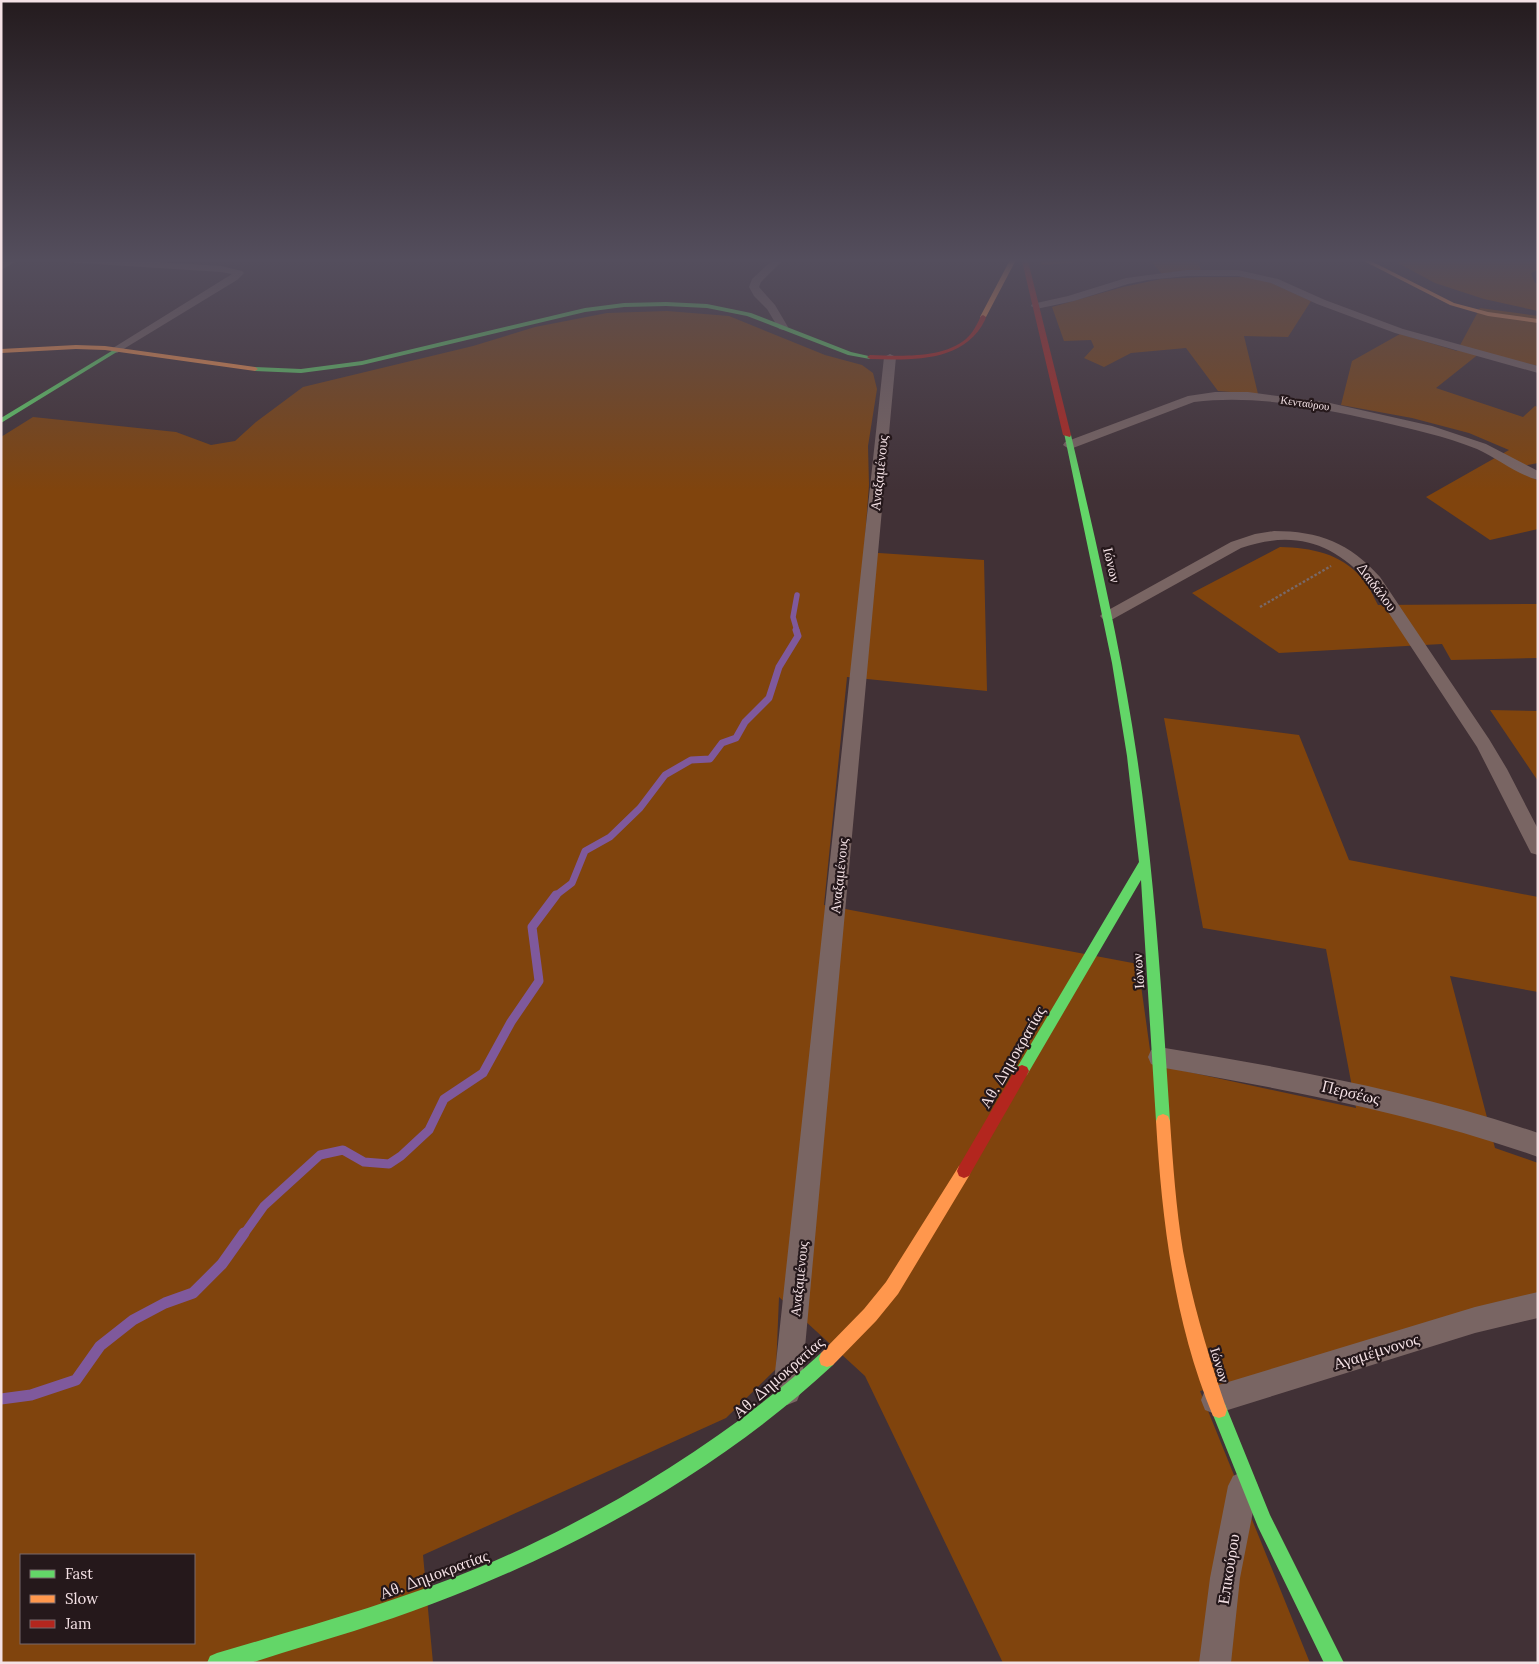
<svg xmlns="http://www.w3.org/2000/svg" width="1539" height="1664" font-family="Lora,serif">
<rect width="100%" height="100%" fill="#413136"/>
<path fill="#80440d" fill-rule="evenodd" d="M1039 258H1132L1042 265Z
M1148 258H1197L1201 271 1162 274Z
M1399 258H1538V270L1531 273 1535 283 1538 284V311L1484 299 1435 283 1398 263Z
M1202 277H1246L1267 281 1311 301 1288 337 1244 336 1258 394 1218 391 1186 348 1131 353 1104 367 1084 358 1094 347 1091 340 1064 341 1052 307 1123 287 1161 279Z
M1480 308 1538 316V366L1480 353 1436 388 1523 417 1535 406 1538 407V463L1518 467 1538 481V529L1490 540 1426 497 1509 450 1469 433 1412 418 1341 405 1352 361 1400 334 1457 351Z
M667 311 729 316 825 355 862 365 873 373 877 389 868 446 869 485 864 552 984 560 987 691 847 677 824 905 1138 964 1152 1064 1356 1108 1326 949 1203 928 1164 718 1299 735 1349 860 1538 897V992L1450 976 1495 1148 1538 1163V1316L1200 1391 1310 1663H1003L865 1376 779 1297 776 1369 726 1418 423 1555 433 1663H1V437L33 417 176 432 211 445 235 441 256 422 303 387 473 346 535 327 607 313ZM21 1555H194V1643H21Z
M1280 547C1312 548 1340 553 1362 578 1369 585 1373 596 1378 605L1538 604V658L1451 660 1442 644 1279 653 1192 593Z
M1490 710 1538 711V781Z"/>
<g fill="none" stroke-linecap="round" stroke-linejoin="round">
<path stroke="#7f599c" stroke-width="5.5" d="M797 631 793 617 797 595"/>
<path stroke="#7f599c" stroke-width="7" d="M555 896 572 883 585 851 610 837 640 808 665 775 691 760 710 759 722 743 736 738 745 722 769 698 779 667 798 636 796 630"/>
<path stroke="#7f599c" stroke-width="9" d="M244 1234 264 1206 320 1155 343 1150 364 1162 389 1164 401 1156 429 1130 444 1099 483 1073 511 1022 539 981 532 927 556 895"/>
<path stroke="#7f599c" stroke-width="11" d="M1 1399 31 1395 76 1380 100 1346 133 1320 165 1303 193 1293 222 1264 244 1233"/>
<path stroke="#786969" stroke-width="2.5" stroke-dasharray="2.5 2" stroke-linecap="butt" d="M1260 607 1331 566"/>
<path fill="#796563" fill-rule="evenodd" d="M10 258H22L1 270V263Z
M44 258H93L221 266 242 271 244 273 237 280 117 353 113 352 111 350 113 348 232 274 221 272 49 261Z
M775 258H785L761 282 759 287 775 305 788 327 783 330 779 329 767 309 754 296 749 287 752 279Z
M1187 270H1238L1278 279 1325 300 1403 329 1538 366V373L1395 333 1317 304 1271 283 1238 276H1187L1148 280 1128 284 1074 301 1036 309 1031 306 1032 304 1068 296 1126 278Z
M890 354 896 357 801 1391 797 1401 787 1405 777 1401 773 1391 884 357Z
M1215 392H1248L1330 403 1432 426 1486 444 1538 471V480C1516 474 1497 458 1477 449 1445 436 1411 429 1378 421 1318 408 1256 394 1194 402L1073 448 1069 449 1063 445 1065 442 1188 396Z
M1274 531C1319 531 1350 543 1380 577L1489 739 1507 769 1538 829V855L1531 853 1477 747 1369 583C1333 542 1293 530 1241 548L1113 619H1103L1100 616 1103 613 1231 542 1255 534Z
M1159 1047C1287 1068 1414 1091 1538 1133V1157C1414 1113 1288 1090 1159 1067L1151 1064 1148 1057 1151 1050Z
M1538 1292V1318L1475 1333 1215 1414 1205 1410 1201 1400 1205 1390 1215 1386 1475 1307Z
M1243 1471 1253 1476 1258 1486 1240 1578 1231 1663H1199L1210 1578 1228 1486 1233 1476Z"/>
<path fill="#63d668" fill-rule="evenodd" d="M666 302 707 304 751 313 851 352 873 357 870 359 848 355 747 316 707 308 666 306 624 307 585 312 362 365 301 373 255 371 252 369 255 367 301 369 362 361 585 308 624 303Z
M115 349 120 350 1 423V418Z
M1064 433 1071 435C1096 541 1121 648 1137 757 1155 877 1162 999 1170 1121L1168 1126 1163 1128 1158 1126 1156 1121 1141 880 1027 1075 1022 1077 1017 1075 1015 1071 1139 862 1127 756 1112 663Z
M827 1351 833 1353 835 1359 833 1365C699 1489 527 1576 354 1631 330 1638 306 1646 282 1653 271 1656 260 1661 249 1663 236 1664 221 1663 207 1663L210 1656 217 1653C305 1627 394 1603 480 1567 598 1518 726 1440 821 1353Z
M1219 1402 1225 1404 1270 1515 1344 1663H1324L1258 1527 1211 1410 1213 1404Z"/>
<path fill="#ff974d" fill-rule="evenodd" d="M1011 258H1017L986 317 981 318 980 317Z
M1358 258H1365L1454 303 1488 312 1538 319V323L1488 316 1450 305Z
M76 345 105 346 255 367 258 369 255 371 105 350 76 349 1 353V349Z
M1163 1114 1168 1116 1170 1121C1173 1164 1176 1208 1183 1251 1193 1305 1209 1358 1227 1410L1225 1416 1219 1418 1213 1416C1174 1322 1162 1221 1156 1121L1158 1116Z
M964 1164 969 1166 971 1171 969 1176 898 1294 876 1321 833 1365 827 1367 821 1365 819 1359 821 1353 864 1309 886 1282 959 1166Z"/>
<path fill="#b3261e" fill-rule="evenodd" d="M1019 258H1025L1028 261 1071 435 1070 437 1063 435 1022 261Z
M983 315 986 317 985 320C964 363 911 360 870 359L867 357 870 355C899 356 942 359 966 339 973 333 977 324 981 316Z
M1022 1065 1027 1067 1029 1071 1027 1075 969 1176 964 1178 959 1176 957 1171 959 1166 1017 1067Z"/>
</g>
<linearGradient id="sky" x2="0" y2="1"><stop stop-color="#241b1e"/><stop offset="0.53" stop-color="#544e5d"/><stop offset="1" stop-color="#544e5d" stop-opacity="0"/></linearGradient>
<rect width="1539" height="491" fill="url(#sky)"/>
<g text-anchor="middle" stroke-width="4.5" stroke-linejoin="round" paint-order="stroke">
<g font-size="11" fill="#f4e1e5" stroke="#25181b">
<text transform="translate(1305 403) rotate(8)" y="4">Κενταύρου</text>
</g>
<g font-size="14" fill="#f4e1e5" stroke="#25181b">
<text transform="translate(879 473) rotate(-84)" y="5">Αναξαμένους</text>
<text transform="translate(1112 565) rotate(77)" y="5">Ιώνων</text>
<text transform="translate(1377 587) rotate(53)" y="5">Δαιδάλου</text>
<text transform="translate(839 876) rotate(-84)" y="5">Αναξαμένους</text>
<text transform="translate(1138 971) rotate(-94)" y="5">Ιώνων</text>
<text transform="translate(799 1279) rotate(-84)" y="5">Αναξαμένους</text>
<text transform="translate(1220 1365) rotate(73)" y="5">Ιώνων</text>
</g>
<g font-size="16" fill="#f4e1e5" stroke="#25181b">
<text transform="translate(1012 1057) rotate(-60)" y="6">Αθ. Δημοκρατίας</text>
<text transform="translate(1351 1092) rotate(13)" y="6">Περσέως</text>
<text transform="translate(1376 1351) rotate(-17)" y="6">Αγαμέμνονος</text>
<text transform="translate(778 1377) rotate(-41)" y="6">Αθ. Δημοκρατίας</text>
<text transform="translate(1228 1569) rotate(-81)" y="6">Επικούρου</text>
<text transform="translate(434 1574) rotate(-20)" y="6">Αθ. Δημοκρατίας</text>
</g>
</g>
<rect width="1539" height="1664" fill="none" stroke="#f4e1e5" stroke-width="5"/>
<rect x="20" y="1554" width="175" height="90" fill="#25181b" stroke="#78686c"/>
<rect x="30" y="1570" width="25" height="8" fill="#63d668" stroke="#78686c"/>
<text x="65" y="1579" font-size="15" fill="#f4e1e5">Fast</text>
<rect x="30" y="1595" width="25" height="8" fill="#ff974d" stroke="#78686c"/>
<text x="65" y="1604" font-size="15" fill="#f4e1e5">Slow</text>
<rect x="30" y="1620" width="25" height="8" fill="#b3261e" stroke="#78686c"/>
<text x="65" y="1629" font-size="15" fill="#f4e1e5">Jam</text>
</svg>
